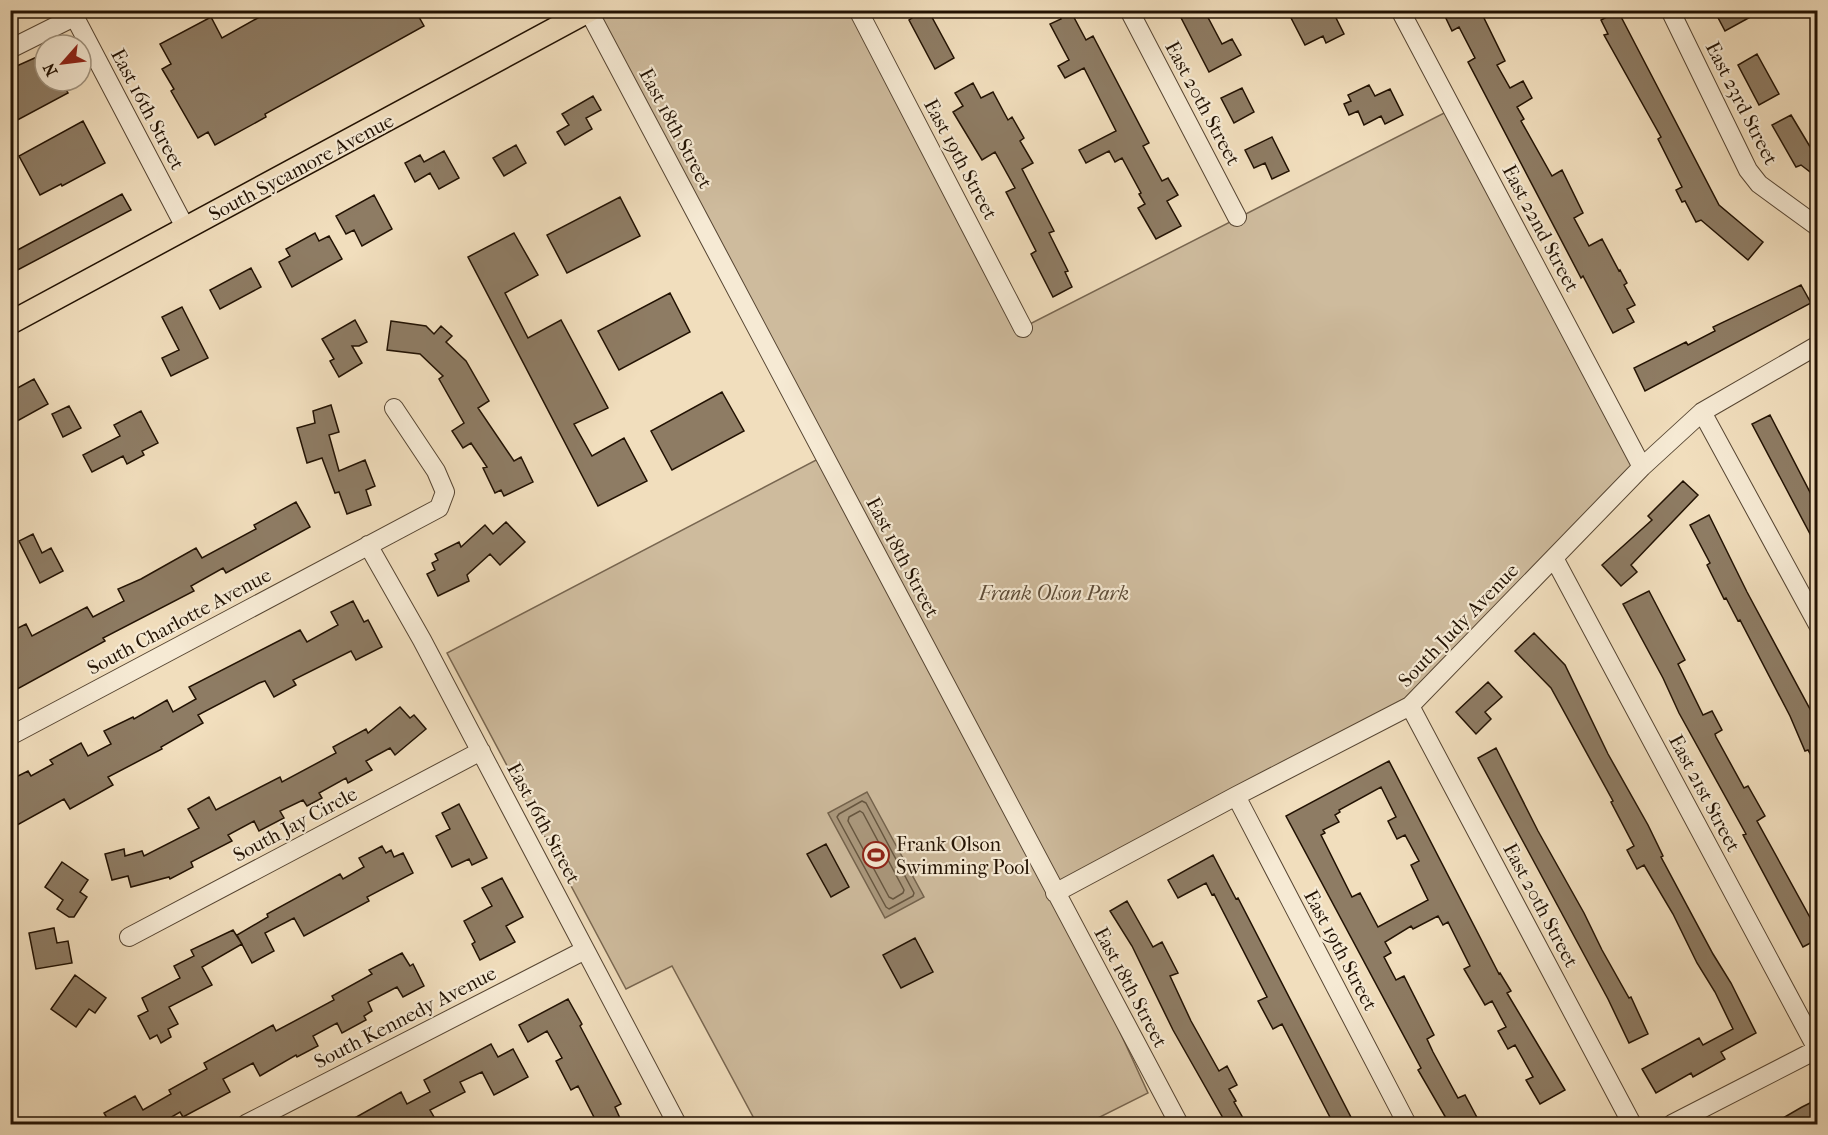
<svg xmlns="http://www.w3.org/2000/svg" width="1828" height="1135" font-family="'IM FELL French Canon',serif">
<rect width="100%" height="100%" fill="#f1debd"/>
<filter id="stains"><feTurbulence type="fractalNoise" baseFrequency=".00333" numOctaves="4"/><feColorMatrix values="0 0 0 0 .2 0 0 0 0 .09 0 0 0 0 .02 0 0 0 .5 -.17"/></filter>
<radialGradient id="worn" r=".72"><stop offset=".6" stop-color="#630" stop-opacity="0"/><stop offset="1" stop-color="#630" stop-opacity=".3"/></radialGradient>
<path fill="#cebb9d" stroke="#786650" stroke-width="1.5" d="M590 11H858L1024 327 1452 109 1642 467 1410 706 1056 893 1148 1093 1086 1124H757L672 966 626 989 447 653 824 456Z"/>
<path fill="#ab997e" stroke="#74634d" stroke-width="1.5" d="M867 792 924 897 885 918 828 813Z"/>
<g fill="none" stroke-linecap="round" stroke-linejoin="round">
<path stroke="#665640" stroke-width="1.5" d="M862 801 866 803 914 893 913 896 889 909 886 907 837 817 839 814Z
M860 811 863 813 904 890 903 893 893 899 889 897 848 821 849 817Z"/>
</g>
<path fill="#8e7c64" stroke="#221203" stroke-width="1.5" fill-rule="evenodd" d="M272 10H415L424 26 265 114 266 117 215 145 208 132 198 138 171 91 174 89 162 69 171 64 160 44 211 17 222 38Z
M908 10H928L954 58 935 69 909 20 912 18Z
M1056 10H1070L1086 40 1093 36 1149 143 1143 146 1162 181 1168 178 1178 195 1167 201 1181 226 1156 239 1138 208 1145 204 1139 194 1141 193 1122 158 1115 162 1109 151 1086 163 1079 150 1116 131 1084 68 1065 78 1058 66 1069 60 1050 24 1061 19Z
M1177 10H1204L1222 44 1232 39 1241 55 1209 72Z
M1297 10H1332L1344 34 1326 43 1323 36 1305 45 1289 14Z
M1442 10H1480L1505 61 1497 65 1510 88 1523 81 1532 98 1517 107 1524 119 1521 121 1552 176 1562 170 1583 213 1574 218 1589 246 1602 239 1619 271 1620 270 1627 283 1624 285 1635 305 1627 309 1634 322 1613 333 1583 276 1581 278 1468 62 1475 58 1459 27 1452 31Z
M1714 10H1763L1725 31Z
M1618 11 1719 205 1763 242 1748 260 1701 220 1696 222 1685 201 1682 202 1676 190 1682 187 1658 139 1661 137 1604 35 1608 34 1601 20Z
M1757 54 1779 94 1759 105 1738 65Z
M39 56 45 67V81H61L68 93 10 124V69Z
M973 83 981 98 993 92 1008 120 1012 117 1024 138 1020 141 1033 163 1022 169 1054 231 1049 233 1068 271 1065 272 1072 287 1053 297 1031 254 1036 251 1006 192 1015 188 995 152 982 160 953 112 963 106 955 93Z
M1369 85 1375 96 1390 89 1403 115 1385 124 1381 116 1364 125 1358 111 1349 115 1344 104 1351 101 1348 95Z
M1242 88 1254 112 1234 123 1221 98Z
M593 96 601 110 586 118 592 129 565 145 557 132 569 125 562 114Z
M1791 115 1818 160V178L1801 165 1796 167 1772 125Z
M83 121 105 163 62 186 61 184 40 195 19 156Z
M1272 137 1289 171 1272 179 1265 163 1254 168 1245 150Z
M516 145 526 163 504 176 493 158Z
M444 151 459 178 439 189 430 173 415 182 405 163 420 155 424 162Z
M122 194 131 210 10 274V254Z
M374 195 392 229 362 246 354 230 346 234 336 216Z
M620 197 640 236 567 273 547 235Z
M315 233 319 241 329 236 342 259 292 287 279 262 290 256 286 249Z
M514 233 538 275 505 293 528 338 561 320 608 408 574 424 592 456 624 438 647 481 598 506 468 257Z
M251 268 261 287 220 309 210 290Z
M1801 285 1811 303 1645 391 1634 368 1686 342 1688 345 1715 331 1713 327Z
M670 293 690 332 619 370 598 331Z
M182 307 208 358 171 376 162 358 179 350 162 317Z
M355 320 367 342 359 346H352L362 363 339 377 330 361 334 359 322 339Z
M391 321 426 326 434 334 441 326 452 336 446 342 466 361 489 401 478 408 514 461 521 457 533 482 504 496 501 490 495 493 483 468 487 467 471 443 463 448 452 431 464 423 439 379 443 376 420 354 387 350Z
M34 379 48 404 10 425V392Z
M722 392 744 431 672 470 651 431Z
M331 405 339 432 329 435 339 471 365 460 375 486 366 490 371 505 347 514 339 492 335 493 322 458 307 463 297 428 315 423 313 411Z
M69 406 81 428 63 437 52 414Z
M141 411 158 443 142 451 144 455 127 464 123 456 92 472 83 455 120 436 114 425Z
M1770 415 1812 496 1818 504V549L1752 424Z
M1683 481 1698 495 1631 565 1637 572 1621 586 1602 565 1652 520 1648 516Z
M296 502 310 527 226 573 223 568 191 586 194 591 103 638 105 641 10 693V632L26 624 32 636 87 607 93 617 124 601 118 589 141 579 196 548 202 558 256 529 254 525Z
M1709 515 1747 592 1818 724V768L1808 750 1805 751 1790 716 1740 620 1738 621 1726 598 1724 599 1707 565 1710 563 1690 525Z
M506 522 525 542 500 565 490 554 467 575 469 581 438 596 427 574 435 570 432 563 438 560 435 554 459 542 461 547 485 525 493 534Z
M33 534 42 553 51 548 63 571 40 583 19 541Z
M1649 591 1685 660 1678 664 1703 715 1712 711 1722 730 1715 734 1716 737 1744 788 1748 786 1765 816 1757 821 1812 921 1818 918V939L1803 947 1743 835 1746 834 1679 713 1663 678 1623 604Z
M353 601 364 622 368 620 382 647 356 660 351 651 293 680 296 685 274 697 265 681 259 683 198 715 203 723 161 747 162 749 108 777 113 785 70 809 64 799 10 829V780L28 771 31 776 53 764 50 760 81 743 88 756 111 744 104 731 133 717 134 719 167 700 173 712 196 699 189 687 300 630 307 642 338 625 331 612Z
M1534 633 1565 665 1608 754 1648 825 1663 856 1661 857 1713 954 1731 983 1756 1033 1721 1052 1725 1059 1693 1077 1691 1073 1656 1093 1642 1069 1699 1038 1703 1045 1733 1029 1715 992 1697 963 1673 914 1644 865 1637 869 1627 850 1634 846 1611 802 1613 801 1551 688 1515 651Z
M1488 682 1502 697 1485 712 1491 719 1476 734 1456 712Z
M400 707 410 718 414 715 426 729 395 755 390 748 366 761 372 770 348 783 346 778 319 793 322 798 307 806 303 800 280 811 284 818 259 831 254 821 228 835 232 841 191 862 193 867 170 879 169 877 131 887 128 876 112 880 105 854 124 849 125 856 142 851 144 856 199 828 188 809 209 797 216 810 280 777 282 782 336 753 333 747 366 729 368 733Z
M1496 748 1538 831 1584 913 1602 950 1629 998 1631 997 1648 1034 1629 1043 1608 999 1478 758Z
M1389 761 1499 974 1500 973 1511 991 1507 993 1565 1090 1540 1104 1526 1080 1533 1077 1515 1045 1508 1049 1498 1031 1506 1027 1492 1001 1485 1005 1464 969 1470 966 1448 922 1443 925 1438 916 1413 929 1411 926 1385 942 1391 953 1384 957 1396 980 1404 976 1434 1035 1427 1039 1433 1052 1458 1098 1465 1095 1481 1125H1450L1418 1070 1421 1068 1286 816ZM1381 787 1396 817 1388 821 1397 839 1405 835 1419 861 1411 865 1428 900 1378 927 1360 893 1352 897 1321 835 1325 833 1323 830 1339 822 1335 815 1340 812 1339 810Z
M459 804 487 858 472 865 469 859 452 867 436 836 450 829 442 813Z
M826 844 849 887 831 897 807 854Z
M382 846 386 853 391 850 394 857 403 853 413 873 367 897 369 901 304 936 294 918 265 933 274 951 252 963 237 935 268 917 267 914 340 874 343 879 364 867 359 858Z
M1213 855 1236 899 1238 898 1355 1125H1334L1282 1024 1273 1029 1258 1001 1267 997 1214 894 1212 895 1206 883 1178 898 1168 880Z
M62 862 88 880 80 892 87 897 74 917H69L57 909 63 900 45 887Z
M502 878 523 917 506 926 515 942 480 960 472 944 475 942 464 921 492 906 482 888Z
M1127 901 1153 947 1162 942 1178 973 1170 976 1191 1021 1219 1071 1227 1066 1237 1085 1229 1089 1236 1101 1234 1102 1247 1125H1227L1173 1030 1132 946 1110 911Z
M54 928 57 943 68 941 72 963 36 969 29 933Z
M233 930 242 944 202 967 212 985 169 1007 178 1024 168 1029 171 1037 161 1043 157 1035 150 1039 138 1016 148 1011 142 998 180 978 174 966 194 956 191 950Z
M915 938 933 972 901 988 883 955Z
M402 953 410 966 413 964 424 986 403 997 397 987 368 1002 372 1011 364 1016 366 1020 342 1033 337 1023 313 1036 318 1046 297 1057 296 1055 260 1076 253 1063 223 1079 230 1092 183 1117 180 1112 158 1125H111L104 1113 135 1096 143 1110 171 1094 169 1090 207 1069 204 1063 273 1025 276 1031 334 1000 332 996 372 974 369 970Z
M75 975 106 998 95 1013 89 1009 76 1027 51 1009Z
M568 999 582 1024 580 1026 621 1104 615 1107 623 1125H598L578 1086 571 1090 556 1061 562 1058 547 1031 528 1042 519 1025Z
M491 1044 498 1057 513 1049 528 1077 494 1095 482 1072 460 1082 465 1092 430 1110 434 1117 420 1125H342L401 1092 407 1104 430 1092 424 1080Z
M1818 1099V1125H1771L1802 1107Z"/>
<g fill="none" stroke-linecap="round" stroke-linejoin="round">
<defs>
<path id="minor" d="M71 10 186 229
M588 10 1179 1124
M858 10 1023 328
M1129 10 1237 217
M1400 10 1642 467
M1670 10 1748 170 1759 184 1818 227
M10 49 74 17
M1702 412 1818 625
M368 545 422 640 677 1124
M1554 558 1817 1049
M1410 706 1632 1124
M10 736 439 508 445 492 436 471 394 408
M1236 796 1407 1124
M1055 893 1236 796 1410 706 1642 467 1702 412 1818 345
M129 937 481 751
M246 1124 585 950
M1672 1124 1818 1049"/>
<path id="major" d="M10 323 590 10"/>
</defs>
<use href="#minor" stroke="#564532" stroke-width="20"/>
<use href="#major" stroke="#221203" stroke-width="25"/>
<use href="#minor" stroke="#f6ead4" stroke-width="18"/>
<use href="#major" stroke="#f1debd" stroke-width="22"/>
</g>
<defs>
<symbol id="stadium-ring" viewBox="-11 -11 22 22"><circle r="9.5" fill="#f6ead4" stroke="#8f2418" stroke-width="1.5"/><path d="M0-5a6.5 5 0 1 0 0 10a6.5 5 0 1 0 0-10ZM-3.5-1.8h7v3.6h-7Z" fill="#8f2418"/></symbol>
</defs>
<g fill-rule="evenodd">
<use href="#stadium-ring" x="861" y="840" width="30" height="30"/>
</g>
<g text-anchor="middle" stroke-width="4.5" stroke-linejoin="round" paint-order="stroke">
<g font-size="20" fill="#221203" stroke="#f6ead4">
<text transform="translate(1203 103) rotate(62)" y="7">East 20th Street</text>
<text transform="translate(1742 103) rotate(63)" y="7">East 23rd Street</text>
<text transform="translate(148 109) rotate(62)" y="7">East 16th Street</text>
<text transform="translate(676 128) rotate(62)" y="7">East 18th Street</text>
<text transform="translate(961 159) rotate(62)" y="7">East 19th Street</text>
<text transform="translate(301 167) rotate(-28)" y="7">South Sycamore Avenue</text>
<text transform="translate(1541 228) rotate(62)" y="7">East 22nd Street</text>
<text transform="translate(903 557) rotate(62)" y="7">East 18th Street</text>
<text transform="translate(179 621) rotate(-28)" y="7">South Charlotte Avenue</text>
<text transform="translate(1458 625) rotate(-46)" y="7">South Judy Avenue</text>
<text transform="translate(1705 793) rotate(62)" y="7">East 21st Street</text>
<text transform="translate(544 823) rotate(62)" y="7">East 16th Street</text>
<text transform="translate(295 824) rotate(-28)" y="7">South Jay Circle</text>
<text transform="translate(1541 905) rotate(62)" y="7">East 20th Street</text>
<text transform="translate(1341 950) rotate(62)" y="7">East 19th Street</text>
<text transform="translate(1131 987) rotate(62)" y="7">East 18th Street</text>
<text transform="translate(405 1017) rotate(-27)" y="7">South Kennedy Avenue</text>
</g>
<g font-size="20" font-style="italic" fill="#5e4d39" stroke="#f6ead4">
<text x="1054" y="600">Frank Olson Park</text>
</g>
<g font-size="20" fill="#221203" stroke="#f6ead4" text-anchor="start">
<text x="896" y="851">Frank Olson<tspan x="896" dy="23">Swimming Pool</tspan></text>
</g>
</g>
<rect width="1828" height="1135" fill="none" stroke="#f1debd" stroke-width="36"/>
<rect x="12" y="12" width="1804" height="1111" fill="none" stroke="#221203" stroke-width="3"/>
<rect x="18" y="18" width="1792" height="1099" fill="none" stroke="#221203" stroke-width="1.5"/>
<g transform="translate(63 63) rotate(242)"><circle r="28" fill="#f6ead4" stroke="#a19480" stroke-width="1.5"/>
<path d="M0-4.5L10 22L0 15L-10 22Z" fill="#8f2418"/>
<text y="-9" font-size="16" font-weight="bold" text-anchor="middle" fill="#221203">N</text>
</g>
<rect width="100%" height="100%" filter="url(#stains)"/>
<rect width="100%" height="100%" fill="url(#worn)"/>
</svg>
